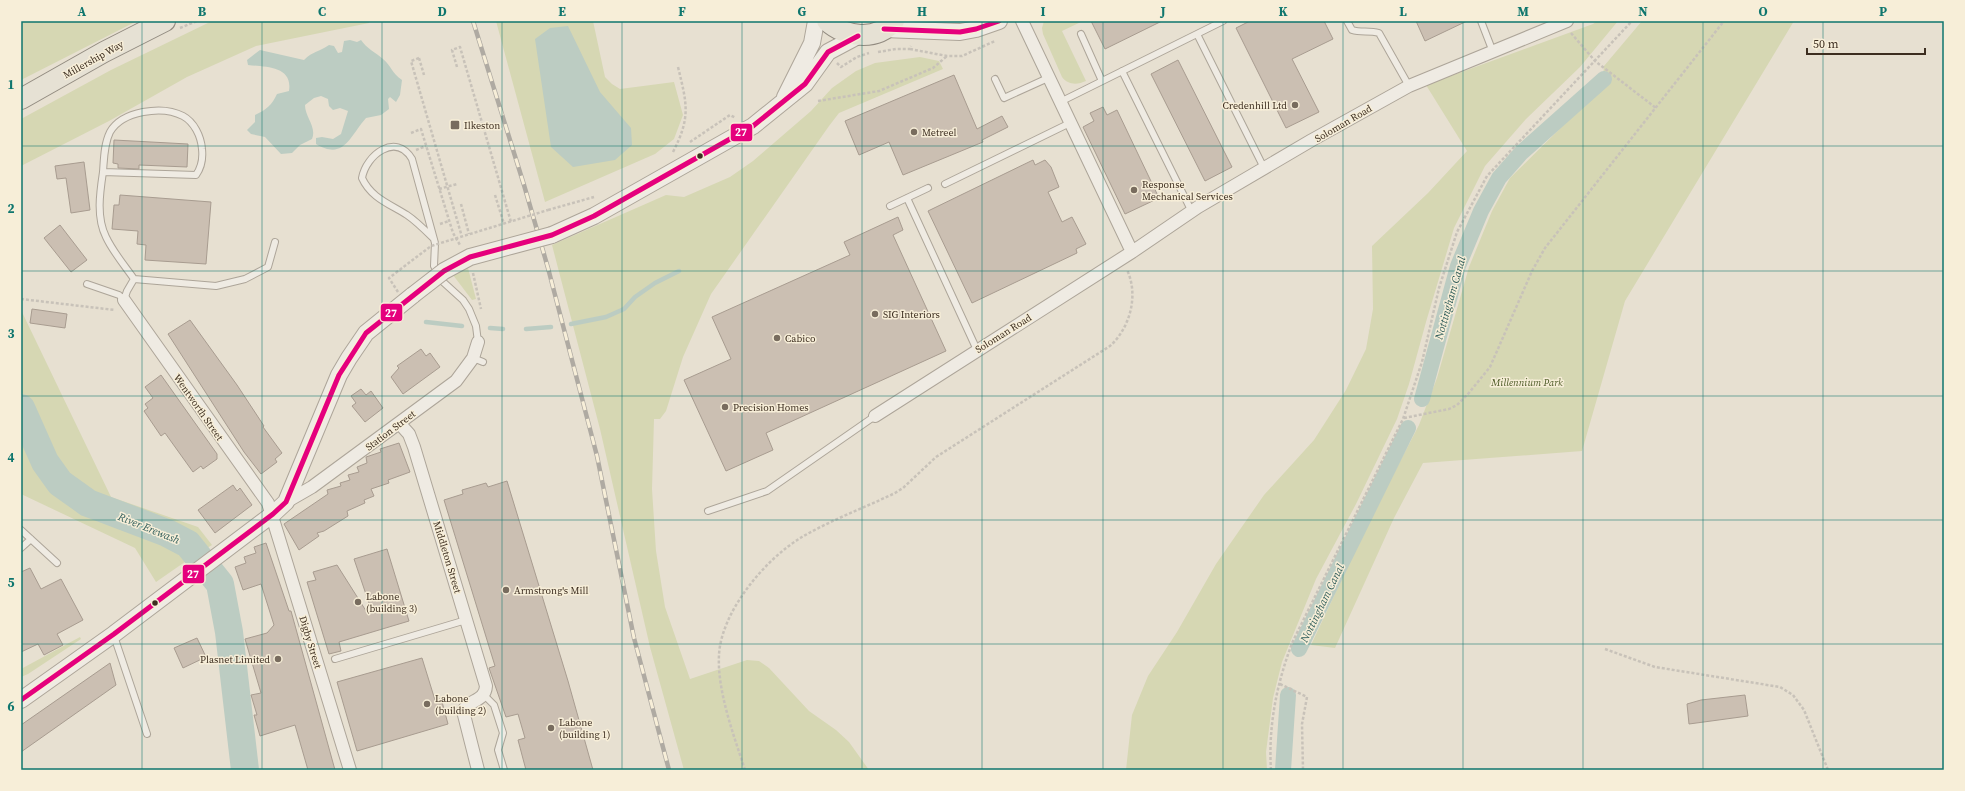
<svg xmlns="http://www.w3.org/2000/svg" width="1965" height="791" font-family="'Source Serif 4',serif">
<rect width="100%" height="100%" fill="#e7e0d1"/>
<path fill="#d6d7b3" d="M25 21H137L21 80V23Z
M212 21H369V23L256 46 187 77 109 121 21 166V119L111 70Z
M496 21H593L605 77 612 84 620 89 674 82 683 115 674 139 655 154 545 202Z
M1044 21H1083L1062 31 1086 81C1077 85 1068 85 1062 77L1043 34 1042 28Z
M1597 21H1618L1580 67 1526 119 1485 166 1454 228 1426 322 1409 384 1397 419 1356 504 1316 579 1282 662 1273 698 1266 752 1267 770H1126L1132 715 1148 676 1177 632 1216 564 1264 495 1314 440 1346 390 1366 349 1373 309 1372 246 1428 193 1467 151 1426 85 1593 24Z
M1642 21H1794L1625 301 1582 451 1423 463 1394 518 1335 648 1311 645 1370 519 1419 425 1437 378 1469 267 1492 211 1510 178 1602 87 1604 66Z
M920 57 939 61 943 69 839 113 829 126 711 294 683 357 666 411 660 419H654L652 489 656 551 665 607 690 679 747 660 759 661 769 668 809 711 836 730 849 742 869 770H684L650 647 600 429 552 245 666 195 684 197 730 177 753 161 811 111 832 88 856 71 875 63Z
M468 268 476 299 472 300 453 275Z
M21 310 111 497 198 527 212 545 204 550 190 535 91 499 63 476 51 458 34 424 21 390Z
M21 426C25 436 28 447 34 457 60 502 103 513 148 531 164 538 181 543 192 557L156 582 135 548 21 494Z
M80 637 81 639 28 674 21 677V669Z"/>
<path fill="#bcccc2" d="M568 26 600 92 631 128 632 145 615 160 573 167 551 147 535 39 550 28Z
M350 40 357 42 361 40C367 49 375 52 383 59 392 67 391 72 402 80L400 95 396 102 390 97 388 99 389 109 381 115 366 118C350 136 344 161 316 144V138L322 137 333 139 341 134 348 111 340 108 333 110 329 106 328 99 321 96 314 98 305 105C305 117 317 127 312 139L300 145 292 153 281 154 265 137 251 134 247 130 255 122V115C266 110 272 105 277 94L289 91C293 66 266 67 248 65L247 60 260 50 304 60C313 51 319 52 329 45L334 46 338 53 342 52 344 41Z"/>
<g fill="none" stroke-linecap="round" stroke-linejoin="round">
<path stroke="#bcccc2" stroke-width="4.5" d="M426 322 462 326
M571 324 606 317 624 309 635 297 655 283 679 271
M490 328 503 329
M526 329 551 327"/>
<path stroke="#bcccc2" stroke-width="16" d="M1422 399 1458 266 1481 211 1499 178 1521 153 1604 79
M1299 649 1408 428
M1283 770 1288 695"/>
<path stroke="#bcccc2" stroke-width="28" d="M21 408 45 462 60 483 88 503 167 533 188 544 220 584 229 632 245 770"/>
</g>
<path fill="#cbbfb2" stroke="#a89c90" d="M1091 21H1162L1105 49Z
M1250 21H1324L1333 39 1292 59 1319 112 1286 128 1236 28Z
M1416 21H1467L1425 41Z
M1178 60 1232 167 1205 181 1151 74Z
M954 75 977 129 1002 116 1008 127 982 140 983 142 903 175 889 142 859 155 845 121Z
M1103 107 1107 115 1117 110 1159 198 1125 214 1083 127 1094 121 1090 113Z
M114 140 188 144 187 167 139 165V169L118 168V164L113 163Z
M1033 160 1035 165 1045 160 1051 167 1059 187 1048 192 1062 222 1072 217 1086 244 1076 249 1077 253 972 303 928 211Z
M84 162 90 210 71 213 66 178 57 179 55 166Z
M120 195 211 202 206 264 145 260 146 245 137 244 138 231 112 229 114 205H119Z
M898 217 903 230 893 235 946 351 766 433 773 450 726 471 684 380 731 359 712 317 850 255 844 242Z
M60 225 87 260 71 272 44 238Z
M32 309 67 314 65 328 30 323Z
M190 320 237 385 264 426 263 427 282 453 275 459 277 462 261 474 244 452 168 334Z
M421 349 426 356 430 353 440 367 403 394 391 377 399 368 397 366Z
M161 375 217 454V459L203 469 201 466 193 472 165 433 161 436 144 411 148 408 145 404 153 398 145 387Z
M361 389 366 395 371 391 383 408 365 422 352 406 356 403 351 396Z
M399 443 410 472 388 480 389 483 371 489 374 496 364 500 365 503 347 511 348 516 324 531 317 533 319 536 299 550 284 524 328 494 327 490 341 486 340 483 350 480 348 475 359 472 357 467 367 463 366 457 381 452 380 449Z
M507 481 568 681 593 770H526L518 740 525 738 518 714 506 717 489 668 495 666 444 500 463 494 462 490 486 483 488 487Z
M233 485 237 491 240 488 252 505 215 533 198 510Z
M266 543 289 611H291L335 770H308L295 725 260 736 254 715H257L251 695 261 693 245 639 267 633 274 625 261 584 243 590 235 567 246 563 244 557 256 553 254 547Z
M387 549 409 621 339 642 341 651 329 654 307 582 316 580 313 572 337 565 368 614 372 612 354 559Z
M30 568 41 589 61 579 83 620 57 634 63 645 44 655 38 644 21 652V572Z
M197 638 206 657 183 668 174 648Z
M422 658 435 700 441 698 448 724 357 751 337 682Z
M110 663 116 685 21 752V725Z
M1745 695 1748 716 1689 724 1687 704 1701 700Z"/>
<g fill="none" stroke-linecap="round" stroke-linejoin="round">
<defs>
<path id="service" d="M1347 21 1352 30C1361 33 1369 30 1379 33L1409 86
M1481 21 1493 52
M1081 34 1102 81
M1197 34 1264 168
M1122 71 1192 212
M995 79 1004 98 1048 78
M1060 102 1223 21
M103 172C104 159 104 144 110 132 122 111 162 105 183 116 194 122 201 136 202 149 203 158 201 168 196 175L103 172C100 192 96 217 106 237 113 252 125 266 134 279
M945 184 1070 123
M907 198 977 350
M890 206 928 188
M433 238C425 230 416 221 407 215 390 204 371 198 362 178 366 155 396 132 412 159L435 243 434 266 441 280 463 300 469 309 476 326 478 342
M87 284 119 295 124 300 127 291 134 279 216 286 245 279 268 267 275 242
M473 358 483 362
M708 511 767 491 875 416
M21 530 57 563
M21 548 31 539
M114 636 147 734
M335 659 466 620
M484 695 494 705 503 733 498 750 504 770"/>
<path id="minor" d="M1022 21 1132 252
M124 300 268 503 350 770
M875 416 1132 252 1198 207 1312 140 1409 86 1567 21
M400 424 409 434 414 447 486 686C485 702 469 699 463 711L478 770
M286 502 312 487 456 381 473 358 478 342"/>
<path id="tertiary" d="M884 29 960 32 976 29 999 21
M785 97 812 43 816 21
M552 235 594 216 753 126 805 84 828 52 858 36
M21 700 114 634 273 514 286 502 339 375 349 358 366 333 413 295"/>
<path id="primary" d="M827 21C845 37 876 42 894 21
M21 99 104 52 165 21"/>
</defs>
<use href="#service" stroke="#ada599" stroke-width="8"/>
<use href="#minor" stroke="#ada599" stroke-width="14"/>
<use href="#tertiary" stroke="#ada599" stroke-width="18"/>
<use href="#primary" stroke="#928b80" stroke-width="22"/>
<path stroke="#c8c2b9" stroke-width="2.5" stroke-dasharray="3 2" stroke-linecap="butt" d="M180 28 197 21
M1571 33 1595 61 1656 108
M910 49 947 56H962L995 41
M878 52 896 49H910L911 46
M419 58 424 75
M837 63 841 67 857 57 869 53
M457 67 452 50 460 47 511 222
M818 101 879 91 933 68 947 56
M411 133 421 129 453 233 460 245
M690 142 730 115 736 118
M416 150 426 146
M673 152C691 117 687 104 678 67
M439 189 457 184
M495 195 504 224
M461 204 469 234
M548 210 594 197
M440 224 449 221
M473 273 481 309
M21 299 115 310
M1404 418 1449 409 1457 405 1468 394 1490 367 1532 271 1545 248 1724 21
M1605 649 1655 667 1780 687 1793 695 1804 710 1828 770
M1280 684 1307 697 1302 724 1303 770
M745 770C734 736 717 691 719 655 721 612 765 559 802 537 831 520 864 508 895 493L903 488 936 457 1110 346C1130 328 1139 295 1127 270
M1271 770C1268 726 1277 682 1293 641L1403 419 1422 362 1439 288 1457 232 1487 176 1632 21"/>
<use href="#service" stroke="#efebe3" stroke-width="6"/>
<use href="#minor" stroke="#efebe3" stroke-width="12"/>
<use href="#tertiary" stroke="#efebe3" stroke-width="16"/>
<use href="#primary" stroke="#e6e1d4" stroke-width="20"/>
<defs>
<path id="rail" d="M473 21 524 185 548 268 597 456 634 638 669 770"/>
</defs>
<use href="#rail" stroke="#afaaa2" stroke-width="4.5"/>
<use href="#rail" stroke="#f7eed8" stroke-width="3" stroke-dasharray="9" stroke-linecap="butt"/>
<defs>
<path id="tertiary-bridge" d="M413 295 444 271 470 257 552 235"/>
</defs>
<use href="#tertiary-bridge" stroke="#ada599" stroke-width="18" stroke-linecap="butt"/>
<path stroke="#c8c2b9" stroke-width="2.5" stroke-dasharray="3 2" stroke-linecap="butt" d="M419 58 411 61 462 237
M398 292 389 278 431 246 548 210"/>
<use href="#tertiary-bridge" stroke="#efebe3" stroke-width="16"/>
<defs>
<path id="bus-1" d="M884 29 960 32 976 29 999 21
M21 700 114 634 273 514 286 502 339 375 366 333 444 271 470 257 552 235 594 216 753 126 805 84 828 52 858 36"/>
</defs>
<use href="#bus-1" stroke="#f7eed8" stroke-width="8"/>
<use href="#bus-1" stroke="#e5007d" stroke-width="5"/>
</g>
<path fill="none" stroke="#0f766e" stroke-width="1" stroke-opacity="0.55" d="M142 21V770M262 21V770M382 21V770M502 21V770M622 21V770M742 21V770M862 21V770M982 21V770M1103 21V770M1223 21V770M1343 21V770M1463 21V770M1583 21V770M1703 21V770M1823 21V770M21 146H1944M21 271H1944M21 396H1944M21 520H1944M21 644H1944"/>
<g fill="#786c5e" stroke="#f7eed8" stroke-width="1.5">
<circle cx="1295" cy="105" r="4"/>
<rect x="450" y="120" width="10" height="10" rx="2"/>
<circle cx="914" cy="132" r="4"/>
<circle cx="1134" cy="190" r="4"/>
<circle cx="875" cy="314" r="4"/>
<circle cx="777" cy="338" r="4"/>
<circle cx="725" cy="407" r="4"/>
<circle cx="506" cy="590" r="4"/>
<circle cx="358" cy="602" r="4"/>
<circle cx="278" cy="659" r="4"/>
<circle cx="427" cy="704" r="4"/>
<circle cx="551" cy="728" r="4"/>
</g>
<g fill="#3d2e20" stroke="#f7eed8" stroke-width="1.5">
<circle cx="700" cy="156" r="3.5"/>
<circle cx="155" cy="603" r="3.5"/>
</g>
<g text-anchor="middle" stroke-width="3" stroke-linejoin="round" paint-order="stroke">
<g font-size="10" fill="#3d2e20" stroke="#f7eed8">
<text transform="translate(93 59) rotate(-29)" y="4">Millership Way</text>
<text transform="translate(1343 123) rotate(-30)" y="4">Soloman Road</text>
<text transform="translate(1003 333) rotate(-32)" y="4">Soloman Road</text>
<text transform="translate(199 407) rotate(55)" y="4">Wentworth Street</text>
<text transform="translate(390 430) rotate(-37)" y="4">Station Street</text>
<text transform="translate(448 557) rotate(73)" y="4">Middleton Street</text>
<text transform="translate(311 642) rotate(73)" y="4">Digby Street</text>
</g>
<g font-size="10" fill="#3d2e20" stroke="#f7eed8" text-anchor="start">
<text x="1287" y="109" text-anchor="end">Credenhill Ltd</text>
<text x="464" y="129">Ilkeston</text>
<text x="922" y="136">Metreel</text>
<text x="1142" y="188">Response<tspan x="1142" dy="12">Mechanical Services</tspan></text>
<text x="883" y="318">SIG Interiors</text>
<text x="785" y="342">Cabico</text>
<text x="733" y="411">Precision Homes</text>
<text x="514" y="594">Armstrong's Mill</text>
<text x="366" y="600">Labone<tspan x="366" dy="12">(building 3)</tspan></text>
<text x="270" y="663" text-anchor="end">Plasnet Limited</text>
<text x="435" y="702">Labone<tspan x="435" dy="12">(building 2)</tspan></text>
<text x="559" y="726">Labone<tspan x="559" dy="12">(building 1)</tspan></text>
</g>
<g font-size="10" font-style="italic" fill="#4d5a26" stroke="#f7eed8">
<text x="1527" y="386">Millennium Park</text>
</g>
<g font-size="11" font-style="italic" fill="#2f5d5a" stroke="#f7eed8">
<text transform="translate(1450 298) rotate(-74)" y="4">Nottingham Canal</text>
<text transform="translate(149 528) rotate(22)" y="4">River Erewash</text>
<text transform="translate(1322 603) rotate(-64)" y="4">Nottingham Canal</text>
</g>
</g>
<g stroke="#f7eed8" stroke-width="1.5">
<rect x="730" y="123" width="23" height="19" rx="4" fill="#e5007d"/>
<rect x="380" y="303" width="23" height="19" rx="4" fill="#e5007d"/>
<rect x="182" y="564" width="23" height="20" rx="4" fill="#e5007d"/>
</g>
<g font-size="11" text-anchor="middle" font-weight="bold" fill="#fff">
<text x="741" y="136">27</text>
<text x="391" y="317">27</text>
<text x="193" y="578">27</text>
</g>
<rect width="1965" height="791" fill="none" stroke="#f7eed8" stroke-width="44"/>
<path d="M1807 48v6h118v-6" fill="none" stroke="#3d2e20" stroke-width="2"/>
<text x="1813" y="48" font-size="12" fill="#3d2e20" stroke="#f7eed8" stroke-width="3" paint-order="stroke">50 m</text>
<rect x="22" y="22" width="1921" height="747" fill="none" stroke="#0f766e" stroke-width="1.5"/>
<g font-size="13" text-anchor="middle" font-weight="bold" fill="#0f766e">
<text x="82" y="16">A</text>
<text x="202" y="16">B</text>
<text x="322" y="16">C</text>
<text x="442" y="16">D</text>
<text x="562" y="16">E</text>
<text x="682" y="16">F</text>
<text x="802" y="16">G</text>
<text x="922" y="16">H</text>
<text x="1043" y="16">I</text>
<text x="1163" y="16">J</text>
<text x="1283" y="16">K</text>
<text x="1403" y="16">L</text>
<text x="1523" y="16">M</text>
<text x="1643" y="16">N</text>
<text x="1763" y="16">O</text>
<text x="1883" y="16">P</text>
<text x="11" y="89">1</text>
<text x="11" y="213">2</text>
<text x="11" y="338">3</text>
<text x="11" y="462">4</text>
<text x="11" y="587">5</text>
<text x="11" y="711">6</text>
</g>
</svg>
